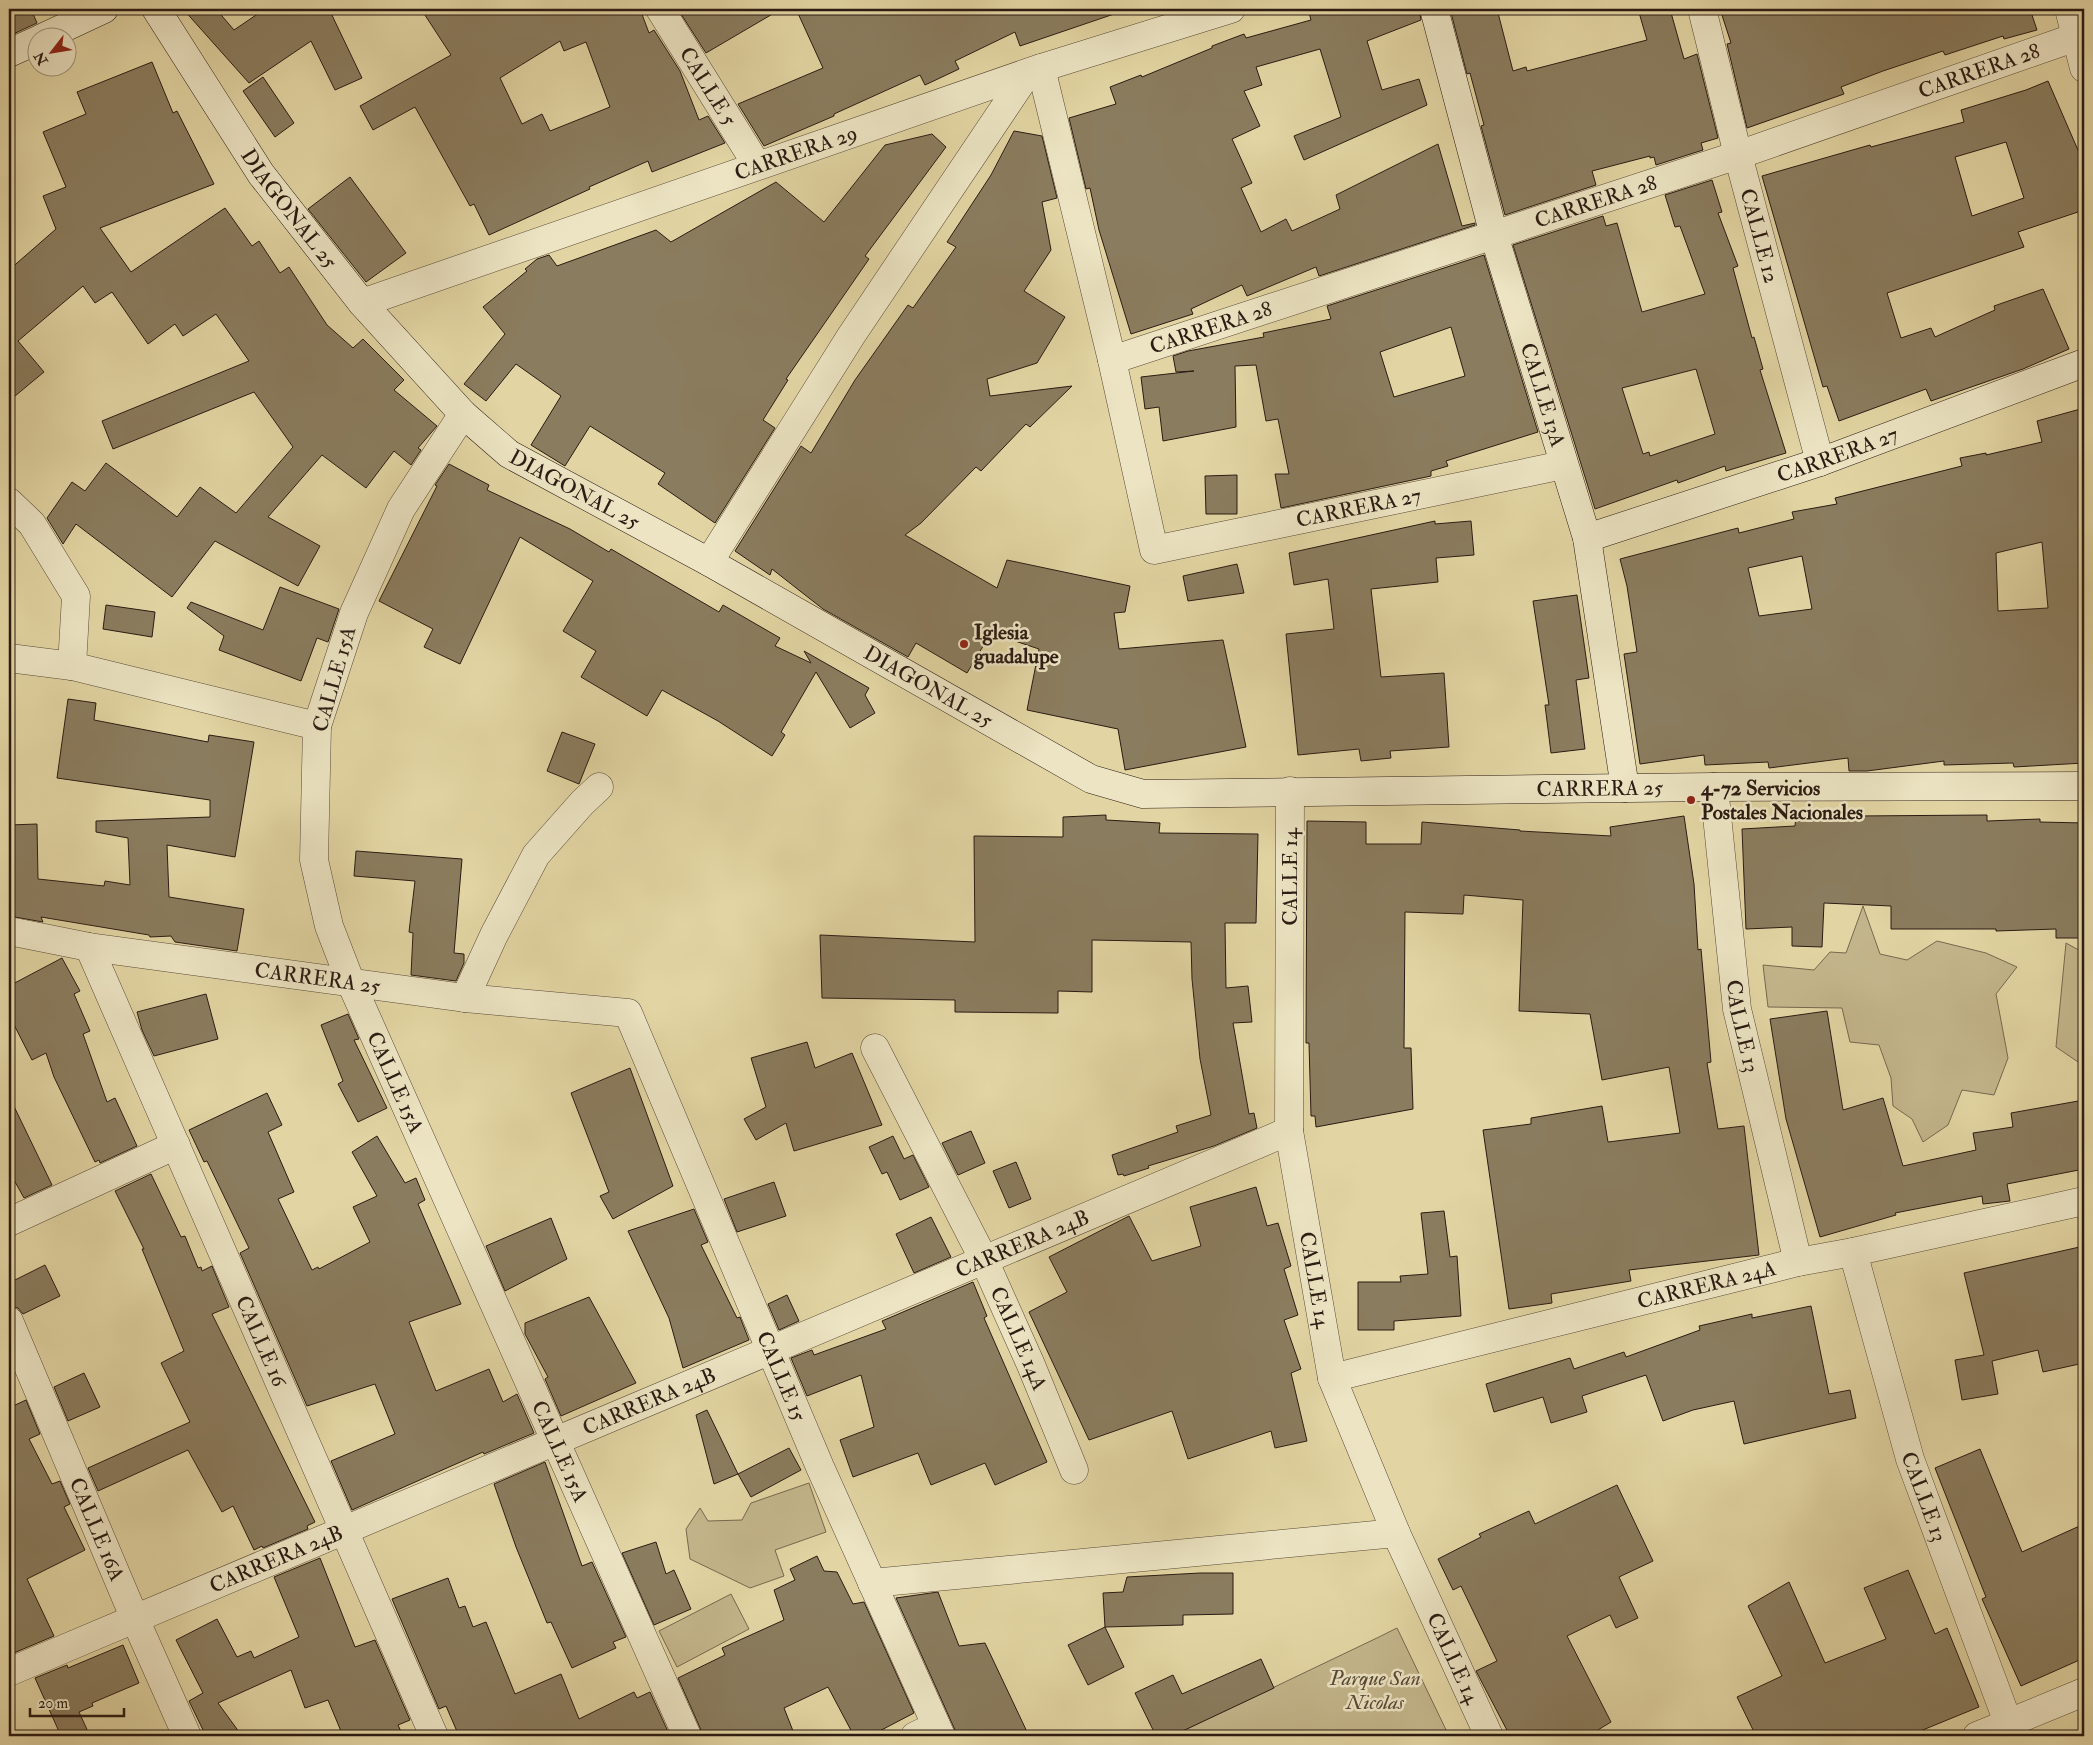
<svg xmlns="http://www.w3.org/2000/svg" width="2093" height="1745" font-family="'IM FELL Double Pica',serif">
<rect width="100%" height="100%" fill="#e2d5a3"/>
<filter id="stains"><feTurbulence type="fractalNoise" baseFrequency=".004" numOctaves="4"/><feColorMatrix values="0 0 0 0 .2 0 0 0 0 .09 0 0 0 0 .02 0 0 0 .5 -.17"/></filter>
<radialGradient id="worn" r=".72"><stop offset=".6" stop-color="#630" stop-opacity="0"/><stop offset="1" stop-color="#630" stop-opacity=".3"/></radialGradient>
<path fill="#c3b58b" stroke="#77684f" d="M1863 906 1880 954 1907 960 1937 941 1986 953 2017 967 1996 994 2008 1058 1994 1095 1962 1090 1948 1125 1923 1142 1912 1119 1893 1106 1891 1078 1879 1045 1850 1042 1842 1008 1768 1007 1763 965 1814 970 1830 952 1846 953Z
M2066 943 2084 953V1066L2056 1047Z
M809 1483 826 1532 775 1550 784 1576 750 1588 690 1559 686 1529 700 1508 708 1521 742 1520 751 1503Z
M731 1594 749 1629 677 1667 659 1631Z
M1397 1628 1449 1736H1172L1379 1637Z"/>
<path fill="#8a7c5e" stroke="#2b1b13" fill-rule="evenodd" d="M9 9H31L37 23 9 36Z
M183 9H216L234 30 265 9H329L362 78 335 90 311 41 249 83Z
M421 9H640L649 33 654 30 680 71 699 120 708 116 725 143 652 172 648 161 589 187 590 189 489 235 474 204 470 206 415 107 373 130 360 106 451 55ZM560 41 564 51 586 42 610 107 550 131 542 114 522 124 500 78Z
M690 9H781L706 53 681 14Z
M796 9H1117V13L1020 46 1015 32 955 61 959 69 925 85 920 75 834 114V116L764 146 738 104 823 68Z
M1308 9H1419L1421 20 1367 41 1382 90 1419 79 1427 105 1304 160 1294 136 1341 117 1320 49 1256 67 1262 85 1244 91 1260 126 1232 139 1252 183 1241 188 1261 232 1286 219 1292 231 1340 209 1336 195 1438 144 1462 226 1475 223V225L1319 276 1316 267 1247 296 1242 285 1191 309 1193 314 1131 334 1099 230 1090 188 1086 189 1069 118 1116 104 1110 87 1141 75 1142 77 1212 48V46L1244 34 1246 38 1311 20Z
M1450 9H1497L1513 71 1526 67 1527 71 1647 40 1638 9H1670L1684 59 1697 54 1718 138 1701 143 1703 150 1656 165 1654 157 1650 158V156L1592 171 1596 185 1505 215 1481 126 1484 125 1470 73 1467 74Z
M1720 9H2030L2037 30 2004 39 2003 36 1945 55 1943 51 1883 71 1841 87 1844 94 1747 128 1727 44 1731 43Z
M152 62 173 113 177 111 214 184 100 228 131 272 225 208 252 246 259 241 280 273 289 267 327 325 353 348 363 339 404 380 394 390 437 426 418 448 421 450 411 465 394 451 366 488 322 455 268 517 320 546 298 586 215 541 172 597 76 524 63 544 47 518 72 482 85 491 106 463 177 517 200 487 236 513 293 447 254 392 113 449 102 421 249 361 216 314 183 336 175 324 148 344 112 292 95 303 83 286 18 341 44 372 9 401V270L56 229 43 196 66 187 43 132 86 114 77 92Z
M263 77 294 123 275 137 243 91Z
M2048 81 2084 164V210L2018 232 2024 247 1887 293 1901 338 1931 328 1935 337 1995 310 1994 306 2043 289 2069 349 2023 369 1931 401 1926 389 1839 421 1827 386 1823 387 1762 176 1870 145 1871 147 1964 122 1961 110 2026 90ZM2006 142 2024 198 1972 216 1955 157Z
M1014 131 1042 136 1057 198 1042 202 1051 250 1024 291 1065 317 1037 363 987 379 990 396 1072 386 1030 427 1026 424 981 471 976 467 921 523 905 535 997 588 1007 560 1130 586 1125 612 1114 613 1119 649 1223 640 1246 747 1125 770 1118 729 1027 710 1039 649 991 633 967 673 916 643 908 657 823 609 772 569 770 575 735 551 801 446 811 453 855 380 908 305 913 308 956 247 947 242 991 175Z
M932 134 946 147 865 256 869 259 786 379 788 380 763 420 775 428 715 523 658 484 665 473 590 426 565 466 531 445 561 396 516 364 486 401 464 384 505 334 483 307 527 271 525 269 537 259 549 255 557 266 656 230 671 242 776 182 824 222 885 145Z
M350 177 406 253 366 282 308 209Z
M1712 180 1722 212 1718 213 1738 266 1733 268 1752 338 1754 337 1763 369 1760 370 1786 453 1726 471 1725 466 1678 483 1677 480 1595 509 1513 245 1603 216 1606 226 1617 223 1642 312 1705 294 1680 226 1675 227 1665 195ZM1696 369 1715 434 1650 456 1649 452 1643 454 1622 388Z
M1484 255 1538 432 1446 461 1448 466 1431 471V476L1281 508 1275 474H1289L1278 419 1266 421 1256 365 1235 366 1236 427 1163 441 1159 407 1145 409 1141 377 1194 371 1176 372 1173 356 1188 351 1264 337 1263 333 1331 319 1327 306ZM1451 327 1465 376 1394 397 1380 352Z
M2084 408V763L2014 767 2013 763 1944 765V761L1867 771H1849L1848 758 1769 768 1768 762 1705 765 1704 755 1640 764 1624 654 1637 652 1627 586 1620 559 1738 528 1739 533 1794 519 1792 512 1837 504 1835 498 1962 466 1960 458 1986 453V455L2042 442 2037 421ZM2042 542 2048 608 1998 611 1996 553ZM1802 556 1812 609 1759 616 1748 568Z
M449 464 489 485 487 490 570 529 609 552 611 549 719 612 723 605 780 638 775 646 811 663 804 651 869 688 865 695 875 713 850 728 816 672 781 732 785 735 772 756 718 721 662 690 647 716 581 677 596 651 563 631 593 581 520 537 460 664 424 647 433 629 379 601 437 486 435 485Z
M1237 475V514H1206L1205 476Z
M1435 521V524L1471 521 1474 555 1436 558 1438 582 1371 589 1381 677 1444 673 1449 747 1390 751 1391 758 1361 761 1359 749 1298 755 1286 634 1334 629 1328 579 1294 585 1289 553Z
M1237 564 1244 593 1188 601 1183 576Z
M280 587 339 609 328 642 317 638 301 681 219 650 224 636 187 608 191 602 263 630Z
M1577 595 1589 678 1576 680 1585 749 1551 753 1545 705H1549L1533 601Z
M106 605 155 612 152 637 103 629Z
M68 699 96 703 94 720 208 742 209 735 254 742 235 857 167 845 169 897 244 909 237 951 175 942 171 936 150 937 149 935 41 917 43 922 9 916V825L37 824 38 879 104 886 105 881 130 885 128 838 96 832V821L210 817V800L57 778Z
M562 732 595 744 579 784 547 771Z
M1106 815V820L1160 823 1159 833 1258 834 1256 923H1225L1226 988 1248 986 1252 1022 1233 1023 1249 1114 1254 1113 1257 1128 1214 1146 1148 1166 1149 1168 1124 1176 1123 1174 1118 1175 1112 1155 1178 1132 1176 1126 1211 1115 1200 1059 1192 979 1191 942 1092 940V992L1058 991V1013L955 1012V1000L822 998 820 935 975 942 974 836 1063 837V817Z
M1987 815V821L2040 819V822L2084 823V938H2056V929L1996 931V929H1891V906L1824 903 1822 947 1792 946V927L1746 929 1742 829 1795 826 1796 816 1855 818V816Z
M1684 816 1694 884 1698 950 1701 949 1711 1062 1707 1063 1718 1129 1744 1126 1759 1255 1629 1270 1631 1281 1551 1294 1552 1303 1509 1309 1483 1130 1531 1124V1118L1602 1106 1608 1142 1680 1133 1669 1067 1602 1080 1590 1014 1519 1011 1523 900 1464 895 1463 914 1405 912 1404 1048H1411L1413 1109 1316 1127 1315 1116H1311L1309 1043H1306L1307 821 1366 822V844H1421L1422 822 1520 830V831L1611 836 1610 827Z
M356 851 462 859 454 953 464 954V963L456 981 411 975 413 933 409 932 415 881 354 876Z
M62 958 80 991 74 994 90 1031 83 1034 107 1102 115 1098 137 1146 100 1163 99 1160 95 1162 54 1077 46 1053 32 1060 9 1015V986Z
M206 994 218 1039 154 1056 142 1030 137 1012Z
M1827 1011 1843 1110 1883 1098 1903 1166 1976 1150 1973 1133 2013 1127 2011 1113 2084 1100V1169L2007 1184 2010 1201 1983 1204 1982 1196 1895 1213 1896 1215 1820 1237 1786 1119 1770 1019Z
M348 1014 359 1039 354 1040 387 1108 358 1122 338 1084 343 1081 321 1025Z
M807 1042 815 1068 852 1053 882 1125 794 1151 786 1123 756 1140 744 1119 766 1107 751 1058Z
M630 1068 673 1186 613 1219 600 1196 609 1192 571 1093Z
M267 1093 282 1125 268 1132 294 1192 278 1199 312 1270 318 1267 319 1269 370 1242 353 1207 377 1196 352 1152 377 1136 405 1183 416 1178 425 1200 418 1204 461 1304 409 1322 436 1391 489 1369 503 1402 517 1394 534 1433 484 1454 483 1452 352 1510 331 1461 395 1434 375 1384 307 1406 240 1253 249 1248 207 1161 204 1162 189 1130Z
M9 1096 52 1185 24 1198 9 1171Z
M971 1131 985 1163 958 1175 942 1143Z
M893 1136 904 1159 913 1155 929 1187 900 1200 887 1172 882 1174 869 1147Z
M1016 1162 1031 1199 1009 1208 993 1171Z
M151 1174 181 1237 185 1236 198 1268 201 1267 202 1271 212 1266 229 1307 212 1314 315 1522 307 1526 308 1529 263 1548 262 1546 254 1550 233 1506 222 1512 188 1450 98 1491 88 1468 190 1422 161 1363 184 1351 142 1249H144L115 1191Z
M774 1182 786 1216 737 1232 724 1199Z
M1256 1187 1267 1226 1278 1223 1291 1266 1284 1269 1298 1315 1284 1320 1301 1369 1291 1373 1307 1441 1275 1448 1271 1431 1188 1459 1172 1411 1089 1440 1029 1312 1067 1292 1049 1257 1129 1216 1152 1261 1201 1246 1190 1207Z
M694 1209 708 1242 701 1245 737 1318 740 1317 749 1340 683 1368 669 1318 628 1231Z
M1444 1211 1450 1257 1457 1256 1461 1316 1394 1321V1330H1358V1282H1401L1400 1276 1428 1274 1421 1213Z
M931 1217 951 1257 914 1273 896 1234Z
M551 1218 567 1259 505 1291 486 1246Z
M2084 1246V1363L2043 1372 2038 1350 1992 1361 1998 1394 1962 1400 1955 1360 1984 1355 1964 1273Z
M45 1265 60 1296 23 1314 18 1308 9 1306V1283Z
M973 1282 987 1316 984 1318 1047 1462 995 1485 985 1463 931 1485 918 1453 853 1477 840 1440 874 1427 861 1375 807 1396 791 1358 812 1350 814 1355 886 1329 882 1321Z
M787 1295 799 1321 779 1330 768 1304Z
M589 1297 636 1383 561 1416 545 1379 548 1377 525 1334V1323Z
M1811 1306 1829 1394 1850 1390 1856 1418 1744 1444 1734 1401 1693 1410 1663 1421 1646 1375 1582 1396 1587 1412 1551 1423 1543 1397 1494 1412 1486 1384 1570 1358 1574 1369 1624 1352 1626 1357 1700 1330 1699 1326 1752 1314V1318Z
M84 1373 100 1407 68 1421 54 1387Z
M9 1399 13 1406 26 1400 40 1434 29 1439 52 1484 60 1481 70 1504 64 1507 85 1550 27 1579 54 1636 9 1655Z
M707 1410 738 1474 714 1484 696 1415Z
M789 1448 801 1470 751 1497 738 1474Z
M1980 1449 2022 1552 2084 1524V1658L2021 1686 1982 1599 1986 1597 1935 1468Z
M545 1462 582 1566 592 1562 626 1637 613 1642 616 1648 572 1668 551 1622 547 1623 516 1547 494 1484Z
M1617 1485 1653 1561 1619 1577 1638 1618 1616 1628 1610 1615 1567 1636 1611 1722 1588 1736H1510L1476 1671 1497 1661 1461 1586 1453 1590 1438 1559 1481 1537 1479 1534 1529 1511 1535 1524Z
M656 1542 666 1574 674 1570 691 1609 654 1625 622 1553Z
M817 1556 824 1571 837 1572 853 1604 864 1602 914 1713 870 1736H854L828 1687 784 1708 795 1736H702L701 1730 678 1678 725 1655 722 1648 784 1620 774 1590 795 1580 790 1569Z
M320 1558 355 1647 375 1640 410 1720 398 1725 403 1736H343L328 1700 305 1708 291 1670 218 1703 242 1736H206L189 1701 203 1693 176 1640 217 1619 237 1657 251 1651 254 1658 299 1637 274 1577Z
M1908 1570 1935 1634 1947 1628 1979 1707 1908 1736H1756L1737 1697 1782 1676 1748 1606 1789 1582 1825 1663 1886 1639 1864 1588Z
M1200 1573H1233V1614L1183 1615V1625L1105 1627 1103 1593 1123 1592 1127 1577Z
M448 1578 459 1608 465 1606 473 1627 486 1622 515 1694 561 1674 579 1719 634 1692 637 1698 650 1692 670 1736H459L446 1706 439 1709 392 1599Z
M938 1592 959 1646 985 1643 1029 1736H956L955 1730 896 1598Z
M1105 1627 1124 1667 1088 1685 1068 1645Z
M123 1645 139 1683 92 1703 93 1706 79 1712 90 1736H61L35 1678 67 1665 68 1668Z
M1261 1659 1274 1688 1172 1736H1156L1135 1693 1173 1675 1182 1694Z"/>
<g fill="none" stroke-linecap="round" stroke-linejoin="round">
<defs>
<g id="street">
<path id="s1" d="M660 9 757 165"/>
<path id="s2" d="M1702 9 1738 155 1820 462"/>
<path d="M2069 9 2084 68"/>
<path id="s3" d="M1041 68 1112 360 1154 550 1563 465"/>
<path id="s4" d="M362 303 1041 68 1231 9"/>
<path id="s5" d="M1112 360 1738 155 2076 37"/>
<path id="s6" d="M463 414 401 509 354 613 317 726 314 860 329 926 351 983 687 1736"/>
<path d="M9 502 32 524 76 596 72 666"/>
<path d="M709 562 851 336 1027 74"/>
<path d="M9 658 72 666 317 726"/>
<path id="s7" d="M1714 787 1737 1009 1798 1262"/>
<path id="s8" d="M1290 791 1289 1131 1332 1378 1396 1533 1489 1736"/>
<path id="s9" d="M9 931 89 947 465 998 628 1013 820 1467 941 1736"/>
<path id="s10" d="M89 947 434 1736"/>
<path d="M465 998 494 935 536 855 582 803 599 787"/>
<path id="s11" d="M875 1048 984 1260 1031 1365 1074 1470"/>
<path d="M9 1222 176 1145"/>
<path id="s12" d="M1853 1252 1910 1459 2013 1736"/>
<path id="s13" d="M9 1321 135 1619 187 1736"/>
<path id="s14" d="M1332 1378 1798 1262 1853 1252 2084 1201"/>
<path d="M872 1583 1396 1533"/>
<path id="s15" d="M9 1672 1289 1131"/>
<path d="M915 1736 936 1726"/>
<path d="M1977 1736 2084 1692"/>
</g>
<g id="secondary">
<path id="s16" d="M156 9 261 174 362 303 463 414 509 454 709 562 1091 779 1143 794 1714 787 2084 786"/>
<path id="s17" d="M1434 9 1494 235 1587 538 1625 788"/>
<path d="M42 38 104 9"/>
<path d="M9 53 38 40"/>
<path id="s18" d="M1587 538 1820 462 2084 363"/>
</g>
</defs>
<use href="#street" stroke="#594a37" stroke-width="29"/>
<use href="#secondary" stroke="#2b1b13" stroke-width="29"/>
<use href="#street" stroke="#ece4c3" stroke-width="28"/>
<use href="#secondary" stroke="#ece4c3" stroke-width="28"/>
</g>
<g fill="#8f2418" stroke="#ece4c3" stroke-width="2">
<circle cx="964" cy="644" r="5"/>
<circle cx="1691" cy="800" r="5"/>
</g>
<g text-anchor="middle" stroke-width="5" stroke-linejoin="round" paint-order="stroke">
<g font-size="21" fill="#2b1b13" stroke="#ece4c3">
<text dy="7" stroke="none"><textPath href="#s5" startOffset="914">CARRERA 28</textPath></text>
<text dy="7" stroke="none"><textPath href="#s1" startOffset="91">CALLE 5</textPath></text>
<text dy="7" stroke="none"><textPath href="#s4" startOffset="459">CARRERA 29</textPath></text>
<text dy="7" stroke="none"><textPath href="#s5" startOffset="509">CARRERA 28</textPath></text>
<text dy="7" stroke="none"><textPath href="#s16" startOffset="240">DIAGONAL 25</textPath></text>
<text dy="7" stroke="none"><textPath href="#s2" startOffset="234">CALLE 12</textPath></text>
<text dy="7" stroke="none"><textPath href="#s5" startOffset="104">CARRERA 28</textPath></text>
<text dy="7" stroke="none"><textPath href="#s17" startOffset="401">CALLE 13A</textPath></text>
<text dy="7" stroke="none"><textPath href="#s18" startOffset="264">CARRERA 27</textPath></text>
<text dy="7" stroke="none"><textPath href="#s16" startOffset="645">DIAGONAL 25</textPath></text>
<text dy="7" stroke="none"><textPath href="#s3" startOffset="704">CARRERA 27</textPath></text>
<text transform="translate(334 679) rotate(-74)" y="7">CALLE 15A</text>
<text dy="7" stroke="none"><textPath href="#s16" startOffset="1050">DIAGONAL 25</textPath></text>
<text dy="7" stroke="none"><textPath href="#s16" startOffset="1748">CARRERA 25</textPath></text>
<text transform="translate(1290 877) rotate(-90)" y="7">CALLE 14</text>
<text dy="7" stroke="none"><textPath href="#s9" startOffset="312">CARRERA 25</textPath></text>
<text dy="7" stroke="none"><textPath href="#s7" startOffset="241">CALLE 13</textPath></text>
<text dy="7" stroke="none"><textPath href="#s6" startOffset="718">CALLE 15A</textPath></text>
<text dy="7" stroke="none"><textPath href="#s15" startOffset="1100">CARRERA 24B</textPath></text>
<text dy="7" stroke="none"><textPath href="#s8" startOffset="491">CALLE 14</textPath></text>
<text dy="7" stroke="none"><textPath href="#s14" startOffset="386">CARRERA 24A</textPath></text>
<text dy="7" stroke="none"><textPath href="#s11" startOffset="324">CALLE 14A</textPath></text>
<text dy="7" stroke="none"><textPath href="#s10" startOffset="430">CALLE 16</textPath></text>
<text dy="7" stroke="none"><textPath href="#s9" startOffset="1019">CALLE 15</textPath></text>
<text dy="7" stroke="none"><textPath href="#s15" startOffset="695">CARRERA 24B</textPath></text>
<text dy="7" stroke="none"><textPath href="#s6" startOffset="1122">CALLE 15A</textPath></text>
<text dy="7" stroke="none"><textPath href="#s12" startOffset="255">CALLE 13</textPath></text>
<text dy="7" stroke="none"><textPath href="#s13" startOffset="226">CALLE 16A</textPath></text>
<text dy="7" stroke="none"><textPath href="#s15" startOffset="290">CARRERA 24B</textPath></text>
<text dy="7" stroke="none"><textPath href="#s8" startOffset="896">CALLE 14</textPath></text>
</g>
<g font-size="21" font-weight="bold" fill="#2b1b13" stroke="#ece4c3" text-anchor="start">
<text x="974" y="639">Iglesia<tspan x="974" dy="24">guadalupe</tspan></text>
<text x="1701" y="795">4-72 Servicios<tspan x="1701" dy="24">Postales Nacionales</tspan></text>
</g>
<g font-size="21" font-style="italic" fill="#594937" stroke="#ece4c3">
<text x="1375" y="1685">Parque San<tspan x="1375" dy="24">Nicolas</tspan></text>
</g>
</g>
<rect width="2093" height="1745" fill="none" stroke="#e2d5a3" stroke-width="30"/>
<rect x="10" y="10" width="2073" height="1725" fill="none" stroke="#2b1b13" stroke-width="2.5"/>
<rect x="15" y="15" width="2063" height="1715" fill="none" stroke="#2b1b13"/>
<g transform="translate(52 52) rotate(239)"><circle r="24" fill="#ece4c3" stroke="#9f947d"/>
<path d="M0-4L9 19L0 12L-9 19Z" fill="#8f2418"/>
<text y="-8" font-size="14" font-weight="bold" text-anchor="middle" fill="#2b1b13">N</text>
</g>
<path d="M30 1708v8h94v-8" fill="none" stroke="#2b1b13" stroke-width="2.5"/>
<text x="38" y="1708" font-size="15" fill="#2b1b13" stroke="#ece4c3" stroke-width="4" paint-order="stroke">20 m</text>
<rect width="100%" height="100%" filter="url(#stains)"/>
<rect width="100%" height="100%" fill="url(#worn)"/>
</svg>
